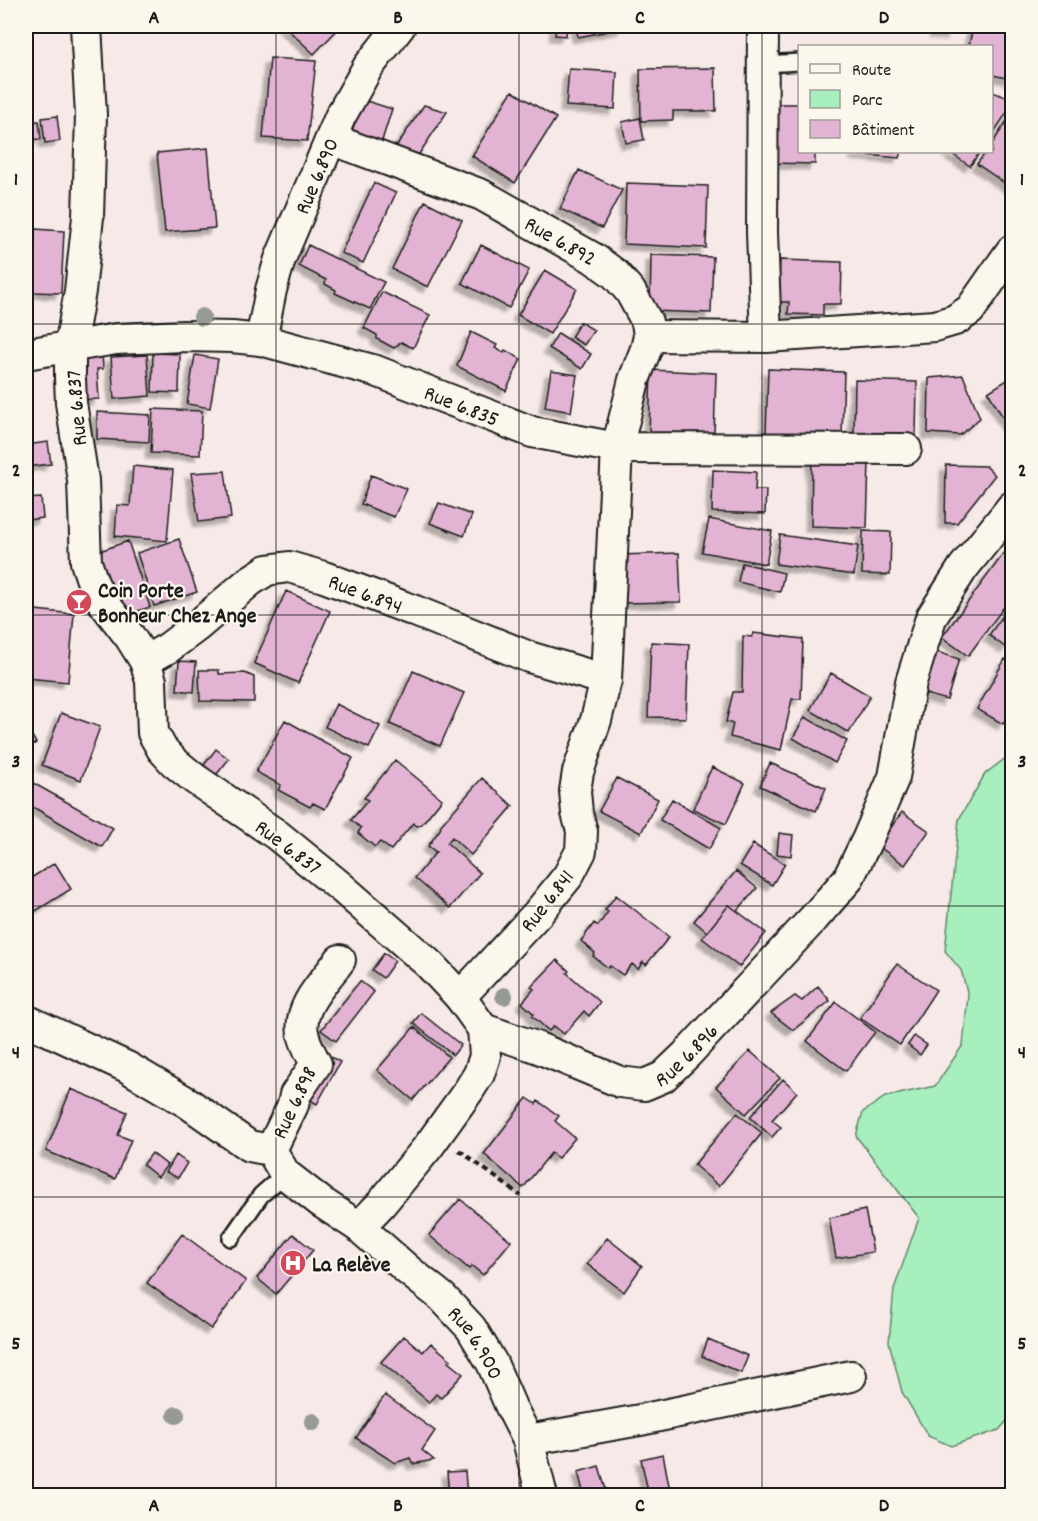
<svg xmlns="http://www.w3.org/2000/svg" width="1038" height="1521" font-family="Dekko,sans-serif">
<defs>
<filter id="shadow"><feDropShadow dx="-5.5" dy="5.5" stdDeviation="1.5" flood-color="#0004"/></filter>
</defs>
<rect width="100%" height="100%" fill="#f6e9e7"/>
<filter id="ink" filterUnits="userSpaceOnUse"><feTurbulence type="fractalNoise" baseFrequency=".0167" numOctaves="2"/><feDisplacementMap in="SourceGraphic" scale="12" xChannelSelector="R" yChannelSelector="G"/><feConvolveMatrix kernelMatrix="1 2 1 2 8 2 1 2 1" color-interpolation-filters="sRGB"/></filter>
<g filter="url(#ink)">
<path fill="#a7efbd" stroke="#62866c" stroke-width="1.5" d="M1012 753V1415L999 1430 951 1446 928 1436 902 1392 889 1342 894 1289 919 1218 856 1136 863 1112 885 1097 935 1086 963 1045 968 995 961 970 945 951 959 819 985 774Z"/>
<path fill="#e3b3d3" stroke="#1c1c1c" stroke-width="1.5" filter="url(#shadow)" d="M284 26H341L314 54Z
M556 26H567L566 36 555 35Z
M576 26H623L624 28 578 37Z
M936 26H953L952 34 935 32Z
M973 26H1012V79L992 75V46H969Z
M270 58 316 61 307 141 263 138Z
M715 68 716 111H673V120L641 121 640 69Z
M569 69 617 72 615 109 566 106Z
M512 91 556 118 515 183 472 156Z
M992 92 1012 99V105L992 135Z
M357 98 392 109 380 147 346 136Z
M771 104H800V152H815V164L770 163Z
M424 105 447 112 413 163 390 156Z
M1012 113V188L977 164 986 152H992V144Z
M57 116 60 141 45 143 42 118Z
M640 118 644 140 626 143 622 122Z
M39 121 41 139 26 140V122Z
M208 148 215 228 165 232 157 153Z
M856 152H901L899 158 855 154Z
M949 152H980L970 166Z
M579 170 622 190 602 228 560 209Z
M374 183 396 193 363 263 341 253Z
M626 183 708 186 706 248 624 244Z
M425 201 462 220 428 287 392 269Z
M35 229 64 231 61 293 33 292Z
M308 245 384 282 370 309 335 293 336 290 325 284 326 280 299 266Z
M481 245 529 270 509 308 462 283Z
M651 255 713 257 711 313 650 311Z
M780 260 842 262 841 304H823V315L788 314 789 302H778Z
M545 270 577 289 550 334 518 315Z
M382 292 430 315 413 348 401 342 394 348 377 339V335L364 328Z
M580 322 594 330 584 345 571 337Z
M471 332 497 345 495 348 504 353 505 350 521 359 506 391 457 366Z
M558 333 591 354 582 369 549 348Z
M102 353 103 369H97L99 399 77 400 74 354Z
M153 353 180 354 179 393 152 392Z
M147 355 150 396 114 399 111 357Z
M195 355 218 359 210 408 187 404Z
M768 369 844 372 842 436 766 434Z
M651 370 716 373 714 436 649 434Z
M551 371 577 375 571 412 545 407Z
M963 375 980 418 960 435 928 433 929 378Z
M1012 377V433L988 392Z
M855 380 917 382 916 437 854 435Z
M153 409 202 411 200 455 151 453Z
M97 412 150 415 149 442 97 439Z
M48 442 51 464 26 467V445Z
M812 459 869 461 867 528 811 526Z
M946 465 986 466 995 475 957 523H945Z
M133 466 173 470 167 541 115 536 117 505 130 506Z
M713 470 756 472 755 490H766L765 514 712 512Z
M225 471 231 518 199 522 191 473Z
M371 475 407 489 394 517 361 504Z
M41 498 43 518 26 520V499Z
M439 503 472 515 464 536 430 523Z
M709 519 772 531 766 564 702 552Z
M863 531 891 532 890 575 862 574Z
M780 535 858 546 854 575 776 564Z
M179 539 197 592 154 606 137 553Z
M128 541 150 607 119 617 97 552Z
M1007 549 1012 553V596L968 656 942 637Z
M679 553 681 602 620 603 619 555Z
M742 563 784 573 780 592 738 582Z
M286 591 330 611 298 683 254 663Z
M1012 603V639L1006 648 989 635Z
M35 610 74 614 68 682 26 678V633L33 634Z
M753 633 803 639 801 699H792L781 750 730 737 733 724 726 722 733 692H742L743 636 752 637Z
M651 642 689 644 686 718 648 717Z
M928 649 959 659 947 700 915 691Z
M1005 659 1012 663V707L1003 724 977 709Z
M179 661 196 662 194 692 177 690Z
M199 670H219V674L245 673 254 677V702L200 701Z
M413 671 464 693 440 746 390 724Z
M831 673 870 696 849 733 810 710Z
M336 704 380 726 369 748 325 727Z
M61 713 100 727 81 780 42 765Z
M805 717 847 741 835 763 793 738Z
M285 720 353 758 325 809 313 803 310 807 278 790 281 785 256 772Z
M26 726 36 743 26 749Z
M216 749 229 759 216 775 204 765Z
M395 760 442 799 421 825 417 826 413 823 391 850 380 842 375 847 358 833 361 828 351 820 368 800 364 798Z
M770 763 826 788 816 811 760 786Z
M712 767 745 783 726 824 693 809Z
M482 778 513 806 471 855 452 837 447 843 480 873 450 908 415 878 436 852 428 846 441 828 440 826Z
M617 778 658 799 641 833 599 811Z
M26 779 113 828 102 847 26 803Z
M672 799 721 828 709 849 660 820Z
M902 812 929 831 905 865 878 846Z
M779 833 793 835 791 856 777 854Z
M753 844 785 864 772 885 740 865Z
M55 863 71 889 26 917V881Z
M736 871 757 888 737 911 729 905 707 932 694 921Z
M616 895 669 937 646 965 643 962 638 969 632 964 623 975 610 966 608 968 593 956 595 953 581 941 594 923 598 926 608 912 605 910Z
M729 905 766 933 739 967 702 938Z
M384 953 395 961 383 978 372 970Z
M557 960 569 971 567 973 600 1002 589 1016 584 1011 564 1034 554 1026 549 1031 532 1016 534 1014 522 1003 534 989 531 987Z
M897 964 936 990 900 1045 860 1018Z
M360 981 374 992 336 1041 321 1030Z
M818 986 830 1001 793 1030 771 1013 795 996 802 1001Z
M836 1002 875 1032 846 1071 807 1041Z
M421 1013 461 1045 453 1055 413 1023Z
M414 1027 449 1057 413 1100 377 1070Z
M914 1036 927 1045 920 1055 908 1045Z
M750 1051 780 1078 746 1114 716 1087Z
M328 1055 340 1062 317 1104 305 1097Z
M783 1079 797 1092 772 1120 781 1127 772 1137 750 1117Z
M71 1089 127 1112 118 1135 131 1140 115 1179 46 1151Z
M527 1098 536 1104 538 1101 559 1116 555 1121 575 1138 558 1158 551 1153 523 1188 484 1154Z
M737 1113 762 1133 719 1186 694 1165Z
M152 1153 167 1165 158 1177 143 1165Z
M176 1155 187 1163 178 1178 166 1172Z
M460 1199 511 1241 483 1275 472 1266 469 1269 429 1235Z
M865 1210 873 1252 836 1258 829 1218Z
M182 1234 246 1281 211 1329 147 1283Z
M293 1234 313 1250 276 1294 257 1278Z
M607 1238 642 1266 624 1292 587 1264Z
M404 1336 423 1352 431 1343 451 1360 448 1362 463 1374 441 1398 436 1394 429 1402 381 1362Z
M708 1339 748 1356 741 1373 702 1356Z
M385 1395 435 1431 422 1450 434 1460 413 1464 410 1458 395 1463 356 1438Z
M663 1454 671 1496H649L641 1459Z
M599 1466 606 1490 584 1495 578 1472Z
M465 1471 467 1496H449L447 1472Z"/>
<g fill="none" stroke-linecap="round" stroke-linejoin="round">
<defs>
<path id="service" d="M763 64 800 62
M231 1238 261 1195 285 1174"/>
<g id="minor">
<path d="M763 26 762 232 766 337"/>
<path id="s1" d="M331 139 482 195 593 258 615 274 630 291 647 322 649 336 646 349 634 380 617 448 606 680 596 720 578 772 575 791 577 813 582 831 581 851 568 876 539 912 460 997"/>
<path d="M649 336 766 337 935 326 955 320 970 310 1012 250"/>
<path id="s2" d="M261 340 271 290 280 259 340 117 368 67 400 26"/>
<path id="s3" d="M26 354 116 339 184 336 232 337 261 340 376 371 532 432 617 448 906 449"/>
<path id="s4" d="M145 661 168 648 196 627 250 581 267 570 289 567 324 577 415 611 529 657 606 680"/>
<path d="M26 1020 127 1067 188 1103 249 1146 271 1150 285 1174 321 1202 359 1227 381 1204 428 1147 469 1090 479 1074 485 1056 483 1029 460 997 429 964 342 888 277 835 195 779 174 762 162 749 153 733 151 681 145 661 130 637 103 602 93 583 86 562 83 480 71 403 70 378V347L80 291 88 217 91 115 86 26"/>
<path id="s5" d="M483 1029 536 1047 620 1082 644 1085 663 1077 687 1054 814 918 848 879 868 838 894 777 911 682 931 618 963 568 1012 507"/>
<path d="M271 1150 293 1105 295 1095 316 1064C311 1054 305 1044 303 1033 298 1006 325 981 340 960"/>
<path id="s6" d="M359 1227 409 1271 442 1297 471 1328 492 1363 511 1407 528 1440 542 1496"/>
<path d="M528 1440 640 1420 851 1376"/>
</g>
</defs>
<use href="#service" stroke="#1c1c1c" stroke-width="20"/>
<use href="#minor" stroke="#1c1c1c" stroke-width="34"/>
<path stroke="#1c1c1c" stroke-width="4" stroke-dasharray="6 4.5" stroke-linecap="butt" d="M459 1150 521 1196"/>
<use href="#service" stroke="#fbf7ec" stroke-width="15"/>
<use href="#minor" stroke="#fbf7ec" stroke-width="30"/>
</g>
<g fill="#959b92">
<circle cx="202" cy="317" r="9"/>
<circle cx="504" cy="996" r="9"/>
<circle cx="176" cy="1415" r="9"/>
<circle cx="313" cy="1422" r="9"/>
</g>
</g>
<path fill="none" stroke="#1c1c1c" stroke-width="1.5" stroke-opacity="0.55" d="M276 26V1496M519 26V1496M762 26V1496M26 324H1012M26 615H1012M26 906H1012M26 1197H1012"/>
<defs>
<symbol id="bar-disc" viewBox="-11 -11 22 22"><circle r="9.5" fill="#d1495b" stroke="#fbf7ec"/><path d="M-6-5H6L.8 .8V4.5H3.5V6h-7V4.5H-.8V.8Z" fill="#fff"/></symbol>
<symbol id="hospital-disc" viewBox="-11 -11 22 22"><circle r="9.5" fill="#d1495b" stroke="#fbf7ec"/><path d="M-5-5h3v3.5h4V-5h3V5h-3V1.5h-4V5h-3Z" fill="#fff"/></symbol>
</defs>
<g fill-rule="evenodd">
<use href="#bar-disc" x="64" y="587" width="30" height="30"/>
<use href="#hospital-disc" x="278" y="1248" width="30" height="30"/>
</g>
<g text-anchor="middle" stroke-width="4.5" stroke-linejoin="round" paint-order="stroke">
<g font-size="22" fill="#1c1c1c" stroke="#fbf7ec">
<text dy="8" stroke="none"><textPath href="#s2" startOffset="174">Rue 6.890</textPath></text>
<text dy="8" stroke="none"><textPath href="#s1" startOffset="252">Rue 6.892</textPath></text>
<text dy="8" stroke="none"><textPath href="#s3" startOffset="448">Rue 6.835</textPath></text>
<text transform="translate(75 408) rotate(-95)" y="8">Rue 6.837</text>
<text dy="8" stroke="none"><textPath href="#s4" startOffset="256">Rue 6.894</textPath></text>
<text transform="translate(289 846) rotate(37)" y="8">Rue 6.837</text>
<text transform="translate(546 900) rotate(-52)" y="8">Rue 6.841</text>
<text dy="8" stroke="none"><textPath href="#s5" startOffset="224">Rue 6.896</textPath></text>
<text transform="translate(293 1102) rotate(-65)" y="8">Rue 6.898</text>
<text dy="8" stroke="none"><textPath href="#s6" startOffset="166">Rue 6.900</textPath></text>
</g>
<g font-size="22" font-weight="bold" fill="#1c1c1c" stroke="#fbf7ec" text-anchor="start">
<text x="98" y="597">Coin Porte<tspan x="98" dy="25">Bonheur Chez Ange</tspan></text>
<text x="312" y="1271">La Relève</text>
</g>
</g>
<rect width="1038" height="1521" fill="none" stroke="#fbf7ec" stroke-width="66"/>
<rect x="798" y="45" width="195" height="108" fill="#fbf7ec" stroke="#a29f99" stroke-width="1.5"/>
<rect x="810" y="64" width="30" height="9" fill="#fbf7ec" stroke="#a29f99" stroke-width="1.5"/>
<text x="852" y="75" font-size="18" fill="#1c1c1c">Route</text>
<rect x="810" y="90" width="30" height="18" fill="#a7efbd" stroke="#a29f99" stroke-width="1.5"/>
<text x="852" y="105" font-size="18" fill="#1c1c1c">Parc</text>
<rect x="810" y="120" width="30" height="18" fill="#e3b3d3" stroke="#a29f99" stroke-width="1.5"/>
<text x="852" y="135" font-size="18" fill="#1c1c1c">Bâtiment</text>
<rect x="33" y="33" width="972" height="1455" fill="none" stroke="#1c1c1c" stroke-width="2"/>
<g font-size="20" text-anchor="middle" font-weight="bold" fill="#1c1c1c">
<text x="154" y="23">A</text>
<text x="398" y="23">B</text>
<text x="640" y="23">C</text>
<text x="884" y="23">D</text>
<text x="16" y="185">1</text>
<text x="1022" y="185">1</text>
<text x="16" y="476">2</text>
<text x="1022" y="476">2</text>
<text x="16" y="767">3</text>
<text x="1022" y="767">3</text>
<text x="16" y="1058">4</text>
<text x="1022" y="1058">4</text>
<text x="16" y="1349">5</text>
<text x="1022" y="1349">5</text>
<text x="154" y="1511">A</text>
<text x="398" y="1511">B</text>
<text x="640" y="1511">C</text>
<text x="884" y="1511">D</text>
</g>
</svg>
